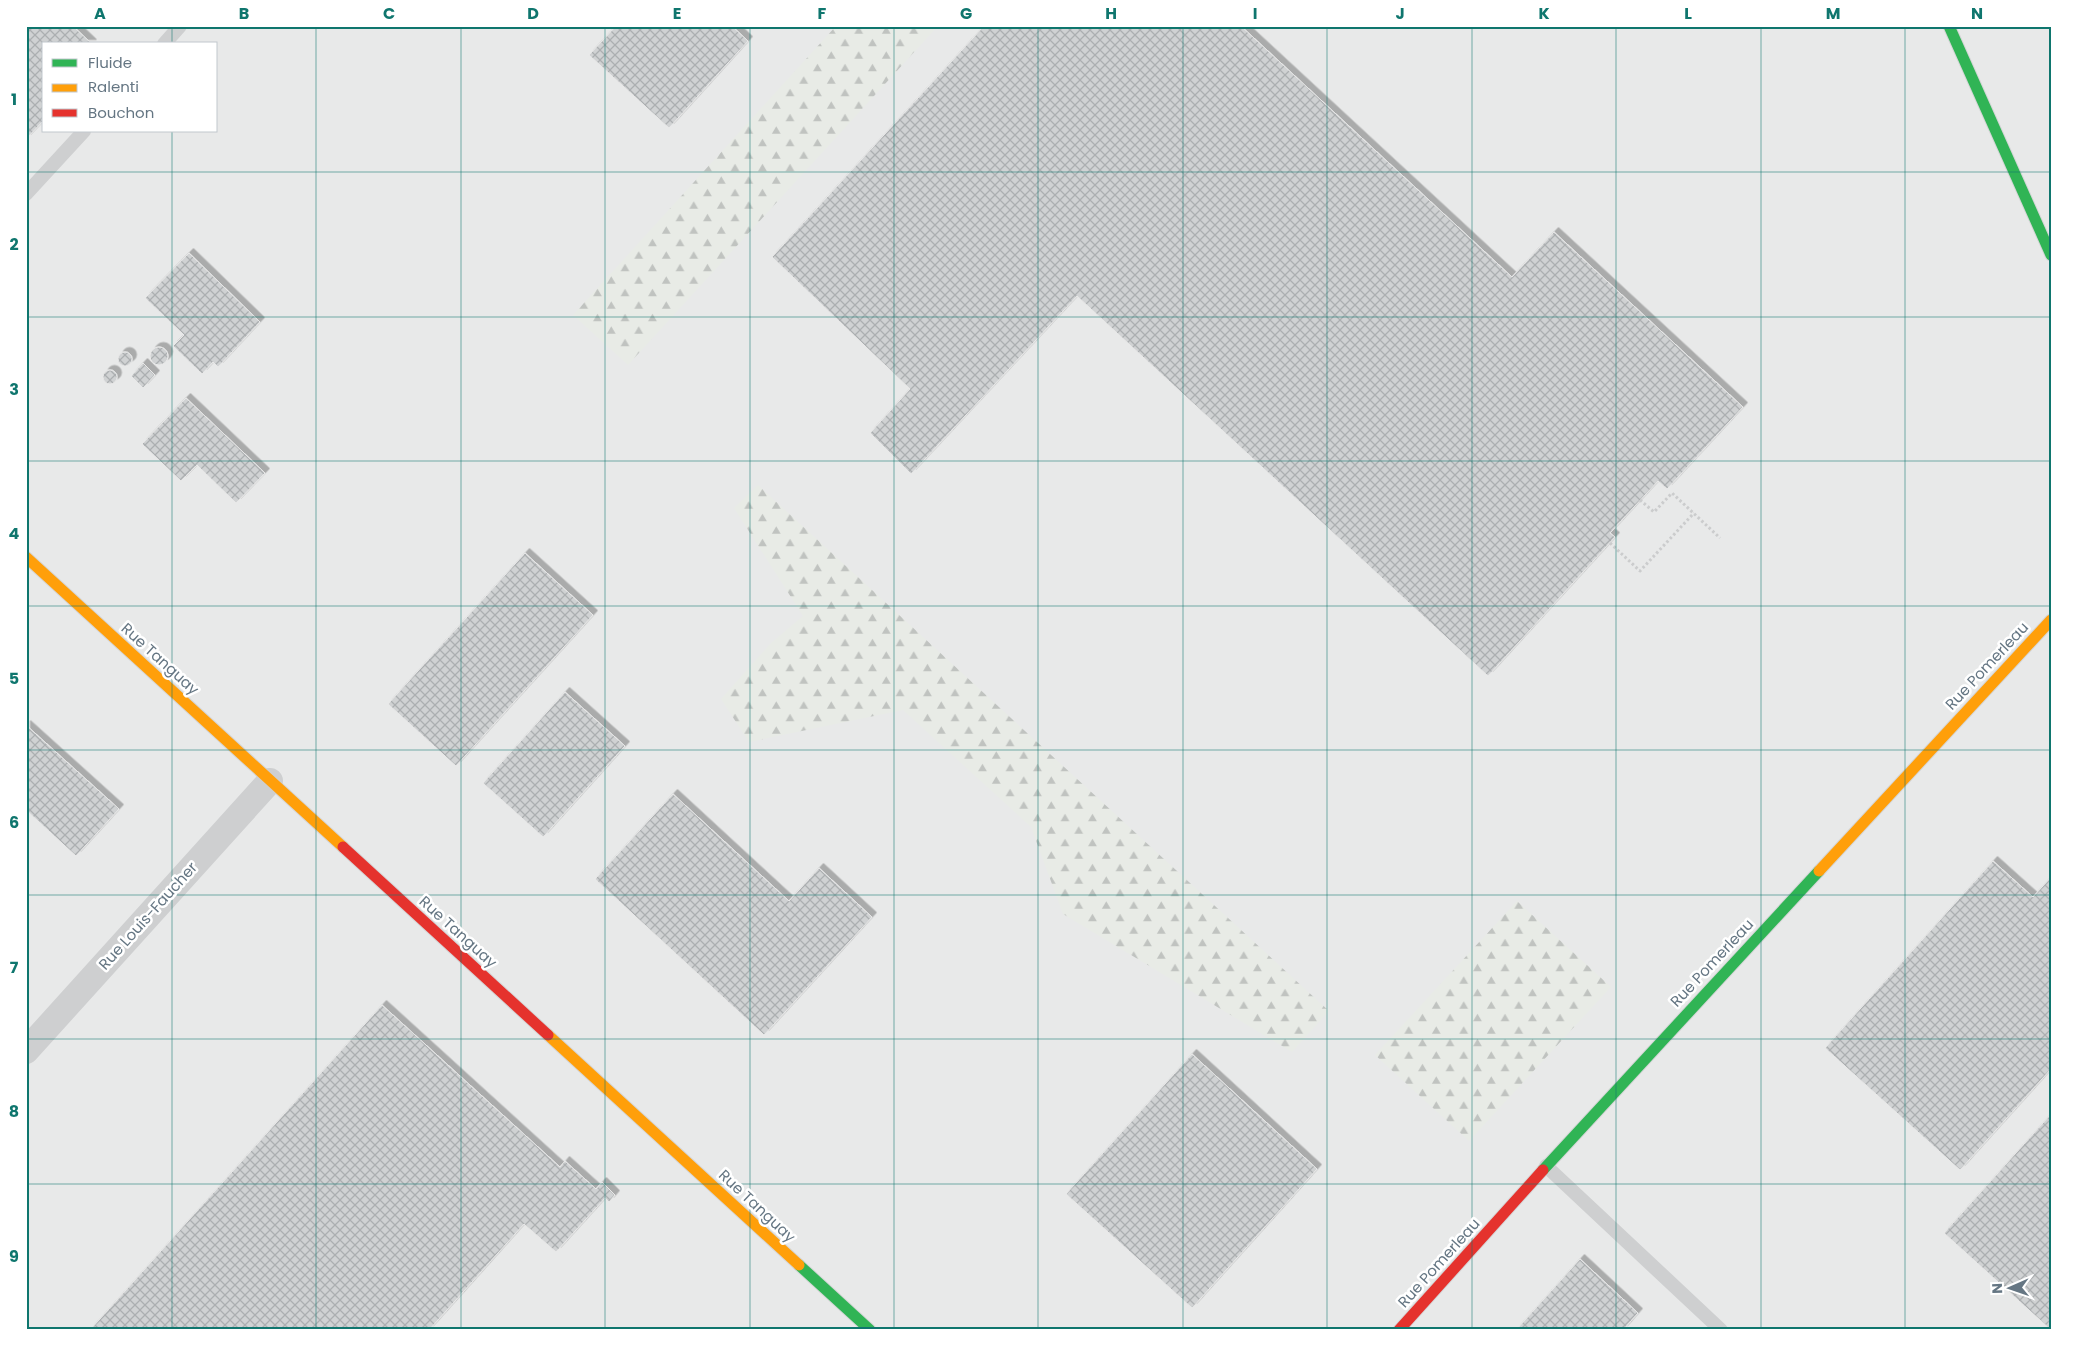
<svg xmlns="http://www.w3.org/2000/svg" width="2077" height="1356" font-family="Poppins,sans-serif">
<defs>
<pattern id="forest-firs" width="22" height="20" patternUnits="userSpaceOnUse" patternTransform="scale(1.25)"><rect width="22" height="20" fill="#e8ebe6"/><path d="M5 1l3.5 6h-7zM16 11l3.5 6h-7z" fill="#c0c3c0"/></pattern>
<pattern id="building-cross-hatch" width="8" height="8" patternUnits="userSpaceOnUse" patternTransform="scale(1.25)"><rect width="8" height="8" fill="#d0d2d3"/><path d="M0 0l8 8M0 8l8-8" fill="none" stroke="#acafb1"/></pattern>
<filter id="shadow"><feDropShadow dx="4.5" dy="-4.5" stdDeviation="0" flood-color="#0004"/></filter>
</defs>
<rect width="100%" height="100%" fill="#f9f9f9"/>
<path fill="#e8e9e9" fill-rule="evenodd" d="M26 26H2051V1330H26ZM44 44H216V131H44Z"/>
<path fill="url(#forest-firs)" d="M836 26H938L628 365 573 315Z
M758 485 1329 1011 1292 1052 1063 914 1031 827 903 710 749 742 721 699 771 643 803 616 734 508Z
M1517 901 1611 987 1469 1141 1375 1055Z"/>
<path fill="url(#building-cross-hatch)" stroke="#e8e8e8" filter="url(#shadow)" d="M26 26H73L92 44H44V120L26 139Z
M616 26H732L748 41 669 128 589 55Z
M984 26H1241L1512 277 1554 232 1743 407 1667 489 1658 481 1610 533 1615 537 1488 676 1077 296 911 474 870 433 910 389 772 257Z
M189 253 260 322 218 367 213 362 202 374 173 346 184 335 145 298Z
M150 356a9 9 0 1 1 18 0a9 9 0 1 1-18 0Z
M118 359a7 7 0 1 1 14 0a7 7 0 1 1-14 0Z
M143 363 155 375 143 388 131 376Z
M103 377a7 7 0 1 1 14 0a7 7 0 1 1-14 0Z
M186 398 265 473 236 503 197 465 181 481 142 444Z
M525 553 593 615 456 766 388 704Z
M565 692 625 746 543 837 483 783Z
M26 725 119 809 76 856 26 810Z
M673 794 789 901 819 868 872 917 764 1035 595 879Z
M1993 861 2033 897 2051 877V1069L1960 1170 1825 1048Z
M382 1005 560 1167 565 1161 596 1189 602 1182 615 1195 609 1202 605 1198 556 1252 524 1224 429 1330H90Z
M1192 1054 1317 1169 1192 1308 1066 1194Z
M2051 1114V1330L1944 1233Z
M1580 1259 1638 1313 1623 1330H1516Z"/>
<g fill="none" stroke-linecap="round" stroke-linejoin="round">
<defs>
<path id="fast" d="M1949 26 2051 255
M1543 1170 1819 871
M799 1265 870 1330"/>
<path id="slow" d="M26 557 343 847
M1819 871 2051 620
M548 1035 799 1265"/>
<path id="jam" d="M343 847 548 1035
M1399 1330 1543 1170"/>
</defs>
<use href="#fast" stroke="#d5d6d7" stroke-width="13"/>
<use href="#slow" stroke="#d5d6d7" stroke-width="13"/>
<use href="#jam" stroke="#d5d6d7" stroke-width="13"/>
<path stroke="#cbcccd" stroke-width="3" stroke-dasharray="2.5 2.5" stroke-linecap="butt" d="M1640 500 1654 512 1672 493 1720 538
M1610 543 1640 571 1694 513"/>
<path stroke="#cecfd0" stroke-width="14" d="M164 44 180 26
M26 194 84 131
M1546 1166 1721 1330"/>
<path stroke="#cecfd0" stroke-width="26" d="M26 1051 270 781"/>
<use href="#fast" stroke="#30b455" stroke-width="11"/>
<use href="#slow" stroke="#ff9f0a" stroke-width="11"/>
<use href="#jam" stroke="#e5322d" stroke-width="11"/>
</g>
<path fill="none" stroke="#0f766e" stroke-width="1" stroke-opacity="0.55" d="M172 26V44M316 26V1330M461 26V1330M605 26V1330M750 26V1330M894 26V1330M1038 26V1330M1183 26V1330M1327 26V1330M1472 26V1330M1616 26V1330M1761 26V1330M1905 26V1330M172 131V1330M26 172H2051M26 317H2051M26 461H2051M26 606H2051M26 750H2051M26 895H2051M26 1039H2051M26 1184H2051"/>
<g text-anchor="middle" stroke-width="5" stroke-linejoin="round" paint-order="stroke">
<g font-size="15" fill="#657683" stroke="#fff">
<text transform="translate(160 659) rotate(42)" y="5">Rue Tanguay</text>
<text transform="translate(1987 666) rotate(-47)" y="5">Rue Pomerleau</text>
<text transform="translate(148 916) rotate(-48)" y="5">Rue Louis-Faucher</text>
<text transform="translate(458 932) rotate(42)" y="5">Rue Tanguay</text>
<text transform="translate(1712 963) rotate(-47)" y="5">Rue Pomerleau</text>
<text transform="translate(757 1206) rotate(43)" y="5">Rue Tanguay</text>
<text transform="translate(1439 1263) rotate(-48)" y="5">Rue Pomerleau</text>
</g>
</g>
<rect width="2077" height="1356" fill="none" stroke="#ffffff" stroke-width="55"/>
<rect x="42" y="42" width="175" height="90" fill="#ffffff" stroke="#c1c8cd"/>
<rect x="52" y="59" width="25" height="8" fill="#30b455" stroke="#c1c8cd"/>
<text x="88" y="68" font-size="15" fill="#657683">Fluide</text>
<rect x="52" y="84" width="25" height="8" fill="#ff9f0a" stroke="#c1c8cd"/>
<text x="88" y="92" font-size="15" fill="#657683">Ralenti</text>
<rect x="52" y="109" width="25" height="8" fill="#e5322d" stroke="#c1c8cd"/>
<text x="88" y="118" font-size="15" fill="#657683">Bouchon</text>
<g transform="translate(2010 1288) rotate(268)" stroke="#ffffff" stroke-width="4" paint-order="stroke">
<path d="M0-4L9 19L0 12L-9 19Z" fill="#657683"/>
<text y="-8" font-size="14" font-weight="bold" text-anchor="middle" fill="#657683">N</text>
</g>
<rect x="28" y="28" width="2022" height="1300" fill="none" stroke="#0f766e" stroke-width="2"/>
<g font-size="16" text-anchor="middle" font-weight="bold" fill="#0f766e">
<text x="100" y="19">A</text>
<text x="244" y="19">B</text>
<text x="389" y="19">C</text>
<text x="533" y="19">D</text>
<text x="677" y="19">E</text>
<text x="822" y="19">F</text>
<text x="966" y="19">G</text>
<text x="1111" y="19">H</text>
<text x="1255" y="19">I</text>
<text x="1400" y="19">J</text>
<text x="1544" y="19">K</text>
<text x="1688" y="19">L</text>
<text x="1833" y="19">M</text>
<text x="1977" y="19">N</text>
<text x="14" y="105">1</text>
<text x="14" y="250">2</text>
<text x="14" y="395">3</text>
<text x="14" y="539">4</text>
<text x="14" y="684">5</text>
<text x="14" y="828">6</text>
<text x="14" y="973">7</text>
<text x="14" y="1117">8</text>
<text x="14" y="1262">9</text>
</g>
</svg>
